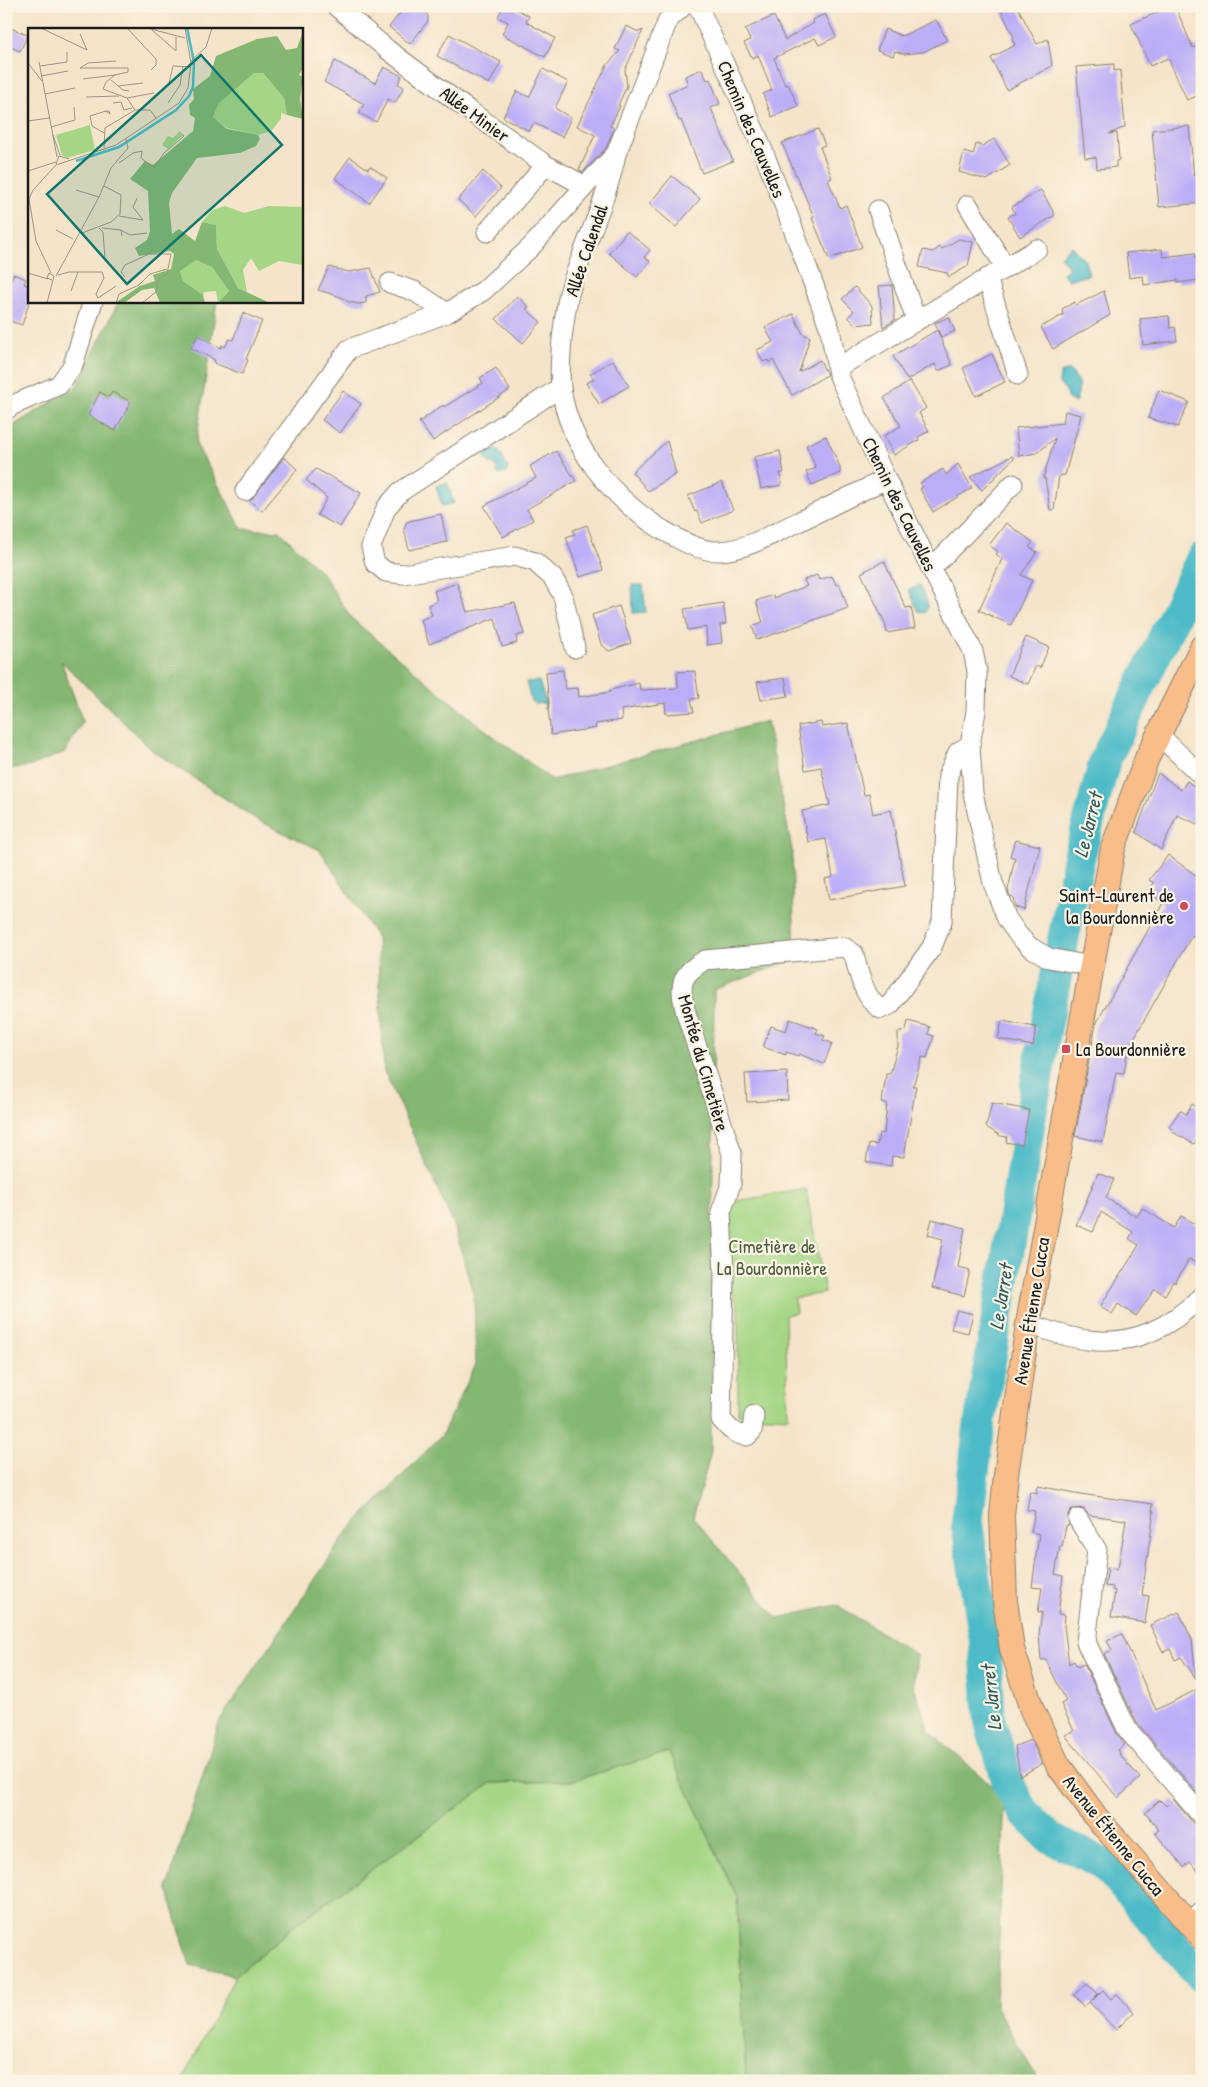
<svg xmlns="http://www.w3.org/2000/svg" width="1208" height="2087" font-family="'Patrick Hand',sans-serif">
<rect width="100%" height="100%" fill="#fcf5e5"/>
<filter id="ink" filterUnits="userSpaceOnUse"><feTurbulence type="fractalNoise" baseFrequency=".02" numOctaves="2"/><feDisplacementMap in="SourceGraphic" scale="10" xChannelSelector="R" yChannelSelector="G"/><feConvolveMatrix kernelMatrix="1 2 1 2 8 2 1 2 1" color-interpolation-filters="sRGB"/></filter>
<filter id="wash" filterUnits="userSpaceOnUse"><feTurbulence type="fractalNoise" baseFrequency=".0096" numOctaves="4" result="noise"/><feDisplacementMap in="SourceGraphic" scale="20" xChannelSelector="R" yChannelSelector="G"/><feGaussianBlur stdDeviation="1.12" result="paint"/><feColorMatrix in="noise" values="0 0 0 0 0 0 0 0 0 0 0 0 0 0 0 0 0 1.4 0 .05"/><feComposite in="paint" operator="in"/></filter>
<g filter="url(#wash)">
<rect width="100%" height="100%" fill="#f4e4c9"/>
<path fill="#a5d685" stroke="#607950" d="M806 1189 825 1293 794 1298 796 1313 785 1315 788 1417 738 1414V1308L729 1286V1205L731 1202Z
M669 1752 737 1897 746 2081H182L235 1976 295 1925 491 1783 571 1781Z"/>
<path fill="#84b772" stroke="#506a47" d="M119 301H217L196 444 242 529 280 531 323 574 351 618 475 722 552 780 767 721 792 850 795 959 714 990 711 1452 693 1517 777 1618 837 1605 917 1655 914 1686 929 1731 1005 1797 996 2007 1039 2081H746L737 1897 669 1752 571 1781 491 1783 295 1925 235 1976 190 1965 167 1888 220 1720 347 1532 442 1435 476 1364 474 1297 454 1225 384 1071 377 938 320 850 259 821 153 751 61 661 83 722 65 752 31 766 6 769V430L76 387Z"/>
<path fill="#4dbbc7" stroke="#346c72" d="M1071 246 1085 261 1089 275 1068 280 1063 273 1069 268 1060 256Z
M1069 370C1081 380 1080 389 1075 403L1067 398 1066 390 1059 384 1060 373Z
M490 447 499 451 508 468 506 473 499 475 496 472 498 469 495 465C490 464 487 461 484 456Z
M447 482 454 503 442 506 436 486Z
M632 585H643L646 612 633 613Z
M920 585 928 605 925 613 918 611 909 590Z
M539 681 546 703 535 704 531 701 526 682Z"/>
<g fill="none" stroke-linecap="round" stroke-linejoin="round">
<path stroke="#4dbbc7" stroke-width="32" d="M1202 558 1105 760 1079 858 1043 1043 980 1421 967 1524 985 1641 990 1722 1009 1786 1025 1813 1049 1837 1104 1864 1202 1977"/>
</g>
<g id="blocks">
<path fill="#bcadf7" d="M406 6H416L428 15V21L410 44 389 27Z
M503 6H510L529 16 526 22 555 38 545 57 502 34 508 22 498 17Z
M999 6H1017L1037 44 1048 39 1052 66 1007 90 991 58 1015 45 1012 38 1014 37Z
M1171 6H1175L1193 48 1202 44V94L1187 100 1168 58 1150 66 1131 24Z
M825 14 836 37 819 45 815 38 774 58 785 85 788 84 798 106 772 117 763 94 772 90 758 55 752 58 744 43 750 40 745 29 774 16 785 40 814 23 812 20Z
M936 20 947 40 923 52 904 54 895 51 893 56 877 50 885 29 902 36Z
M6 26 28 35 20 51 6 45Z
M626 26 639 32 643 30 625 70 627 86 618 105 620 106 610 126 614 128 606 148 583 172 579 170 595 135 577 126 607 65 620 51 615 49Z
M449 34 501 62 489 84 437 56Z
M335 61 375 83 384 67 402 76 398 84 404 87 395 103 388 99 376 122 359 113 364 104 324 82Z
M1114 64V71L1120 70 1125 127 1109 134 1117 133 1119 160 1116 161V167L1097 169 1096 157 1085 158 1076 67Z
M543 69 568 82 555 108 571 118 562 137 534 123 529 131 503 117 517 91 529 97Z
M702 69 707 80 710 79 720 104 711 108 733 161 702 173 681 120 679 121 668 93 688 84 685 76Z
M1189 126 1194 176 1202 175V203L1159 207 1152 130Z
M818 129 825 145 820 147 832 178 828 180 840 208 846 205 862 247 829 259 812 218 814 217 782 143Z
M994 139 1010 165 987 180 959 172 964 152 973 155 976 144 982 146Z
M350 157 368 169 370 166 387 178 369 203 335 178Z
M483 171 501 188 476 216 458 200Z
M672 176 700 199 676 227 649 204Z
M1041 190 1055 215 1020 237 1008 217 1015 213 1012 207Z
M627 231 650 250 644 257 650 261 637 277 609 253Z
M959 239 973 242 968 266 949 277 947 273 919 267 923 250 933 252 940 247 942 249Z
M1162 249 1163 257 1195 253 1199 280 1178 283V280L1144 285 1143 276 1129 278 1126 253Z
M329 267 349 272 371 268 380 292 366 296V303L359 304 349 302 341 297 318 290Z
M13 274 26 279 24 284 29 286V303L22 325 6 320V295Z
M892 285 895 320 883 327 879 286Z
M855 287 872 306 873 323 856 325 848 317 854 311 842 299Z
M1104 291 1110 315 1053 349 1041 327 1063 315 1062 309 1075 302 1076 305Z
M517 296 529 307 526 309 541 322 523 343 496 319Z
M243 313 262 321 246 359 248 360 242 374 214 363 215 360 191 348 198 335 221 348 222 345 225 347 229 339 233 340Z
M793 314 803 334 810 337 799 372 820 360 827 375 792 395 773 360 769 363 768 360 763 362 757 350 773 342 765 328Z
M1169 316 1170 328 1175 327 1177 341 1143 345 1140 319Z
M949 317 955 331 941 337 935 323Z
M937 330 952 365 938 371 935 364 907 380 893 356Z
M992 354 1005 382 976 396 963 368Z
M613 360 629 386 599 404 586 383 594 379 590 374Z
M496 368 510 390 433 441 419 422 443 405 444 407 483 383 480 378Z
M910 381 926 408 919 413 929 431 918 437 919 440 894 455 884 436 901 426 884 398Z
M1159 390 1189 402 1178 427 1148 418Z
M343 391 361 404 340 433 322 420Z
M100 392 109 397 112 392 131 402 115 431 88 415Z
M1065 411 1081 415 1065 475 1059 476 1054 510H1050L1045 478 1043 479 1055 438 1037 453 1019 456 1016 428 1063 423Z
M826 436 840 467V473L812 485 806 472 816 468 806 445Z
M667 441 676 474 648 491 632 472Z
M556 451 576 481 527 509 533 520 503 537 484 506 536 478 530 466Z
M780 451 784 473H780L782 485 761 489 754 457Z
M1012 456 1014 458 982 490 970 477Z
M284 457 297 469 262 511 250 501Z
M958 464 972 488 933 512 920 489 923 487 920 483 943 469 946 475Z
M316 469 361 493 340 527 317 515 327 498 306 480Z
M722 482 733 510 702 523 697 511 695 512 688 496Z
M441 514 447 542 409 550 404 529 406 523 409 521Z
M1006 523 1033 542 1029 547 1037 552 1021 575 1032 580 1011 625 979 610 1002 559 996 554 998 552 989 545Z
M587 525 603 570 580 577 566 537 575 534 573 530Z
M884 561 906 608 911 607 915 628 887 633 885 623 861 573Z
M817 575 819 580 832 576 836 585 839 583 848 608 757 640 752 626 763 622 756 601 773 595 774 598 807 586 804 580Z
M457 583 467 612 515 603 524 634 516 636 517 643 502 647 495 618 429 644 421 620 432 615 428 605 437 601 434 591Z
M723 603 726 624 720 625 722 643 707 645 706 627 688 630 684 609Z
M619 606 631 643 609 651 601 644 592 615Z
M1026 637 1049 647 1040 668 1036 666 1028 684 1009 676Z
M563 670 565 689 578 688 579 697 610 692V690L639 683 640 690 678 688 677 672 695 671 699 698 691 699 694 712 666 714 665 703 621 710 622 720 595 724 596 728 551 735 548 707H549L546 672Z
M785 678 788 696 761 700 757 682Z
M821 722 822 727 848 723 864 795 869 794 873 814 891 810 905 886 829 900 825 879 833 877 826 839 808 842 802 811 830 805 821 767 805 770 798 726Z
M1158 773 1181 790 1187 781 1202 792V826L1177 815 1161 850 1136 832Z
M1015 840 1040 846 1024 910 1015 907 1013 897 1010 896 1008 890 1015 858 1010 856Z
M1168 855 1202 880V942L1192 935 1128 1049 1124 1073 1116 1072 1103 1142 1075 1136 1096 1024 1163 903 1148 892 1154 883 1149 880Z
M790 1019 818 1029 816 1033 825 1036 823 1040 832 1043 824 1064 799 1054 798 1056 786 1052V1055L763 1047 771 1026 786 1031Z
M908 1021 930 1027 928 1034 934 1036 927 1058 922 1057 913 1086H916L904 1157 892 1156 891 1166 866 1162 869 1144 877 1145 879 1133 884 1134 887 1103H882L886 1074H890L898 1046V1032L906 1030Z
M1002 1021 1036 1027 1033 1046 998 1039Z
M787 1072 788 1100 747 1102 745 1074Z
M992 1103 1029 1110 1022 1145 1006 1142 1007 1137 1001 1136 986 1127Z
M1192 1104 1202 1111V1131L1194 1144 1171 1131 1172 1129 1169 1127 1180 1110 1186 1114Z
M1098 1173 1114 1179 1106 1198 1137 1217 1142 1208 1174 1228 1181 1216 1202 1228V1267L1189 1259 1175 1283 1173 1281 1165 1295 1155 1289 1136 1316 1118 1304 1112 1314 1100 1307 1139 1245 1129 1239 1133 1232 1101 1212 1093 1232 1076 1225Z
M932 1219 965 1228 958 1267 970 1270 964 1296 932 1288 943 1239 928 1235Z
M957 1310 973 1314 968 1333 951 1329Z
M1038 1486 1087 1495 1153 1504 1152 1511H1154L1142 1595 1149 1596 1145 1623 1111 1617 1115 1591 1112 1590 1113 1587 1105 1586 1108 1567 1118 1569 1126 1520 1089 1515 1084 1509 1078 1508 1072 1510 1068 1514 1069 1525 1066 1526 1062 1547 1060 1546 1055 1574 1063 1576 1058 1614 1065 1615 1064 1626 1069 1664 1074 1661 1077 1667 1084 1664 1117 1734 1125 1744 1118 1750 1120 1753 1119 1754 1140 1778 1118 1798 1065 1735 1074 1731 1061 1704 1066 1701 1046 1660H1041L1039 1634 1042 1612H1038L1042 1588 1032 1587 1039 1534 1031 1532 1035 1511 1027 1510 1030 1491 1037 1493Z
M1179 1612 1192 1640 1196 1679 1181 1657 1175 1660 1170 1649 1163 1652 1150 1625Z
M1122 1634 1156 1710 1202 1687V1798L1137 1723 1104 1654 1112 1650 1107 1641Z
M1031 1740 1042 1764 1020 1776 1015 1746Z
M1173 1799 1193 1823 1202 1827V1876L1190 1862 1184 1867 1155 1833 1159 1830 1145 1813 1160 1800 1166 1806Z
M1087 1983 1098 1994 1086 2007 1074 1995Z
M1103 1990 1111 1999 1117 1994 1134 2012 1116 2030 1090 2003Z"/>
</g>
</g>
<g filter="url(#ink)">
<use href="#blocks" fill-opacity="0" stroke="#888072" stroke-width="1"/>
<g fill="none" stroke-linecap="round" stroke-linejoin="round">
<defs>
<path id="minor" d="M336 6 388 50 471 112 546 165 585 186 616 154
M683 6 668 20 616 154C607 201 584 244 570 290 566 305 564 323 562 339 561 353 559 373 561 388 569 447 612 498 661 529 678 539 699 552 720 551 746 550 774 533 798 522 827 508 857 493 886 479
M698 6 758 138 788 215 830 329 838 374 886 479 973 651 977 671 976 711 970 745 973 793 993 883 1007 919 1019 936 1030 947 1049 958 1091 966
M968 205 1005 267
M878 210 916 320
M487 232 546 165
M987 278 1018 375
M390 283 414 291 447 313 483 291 531 247 585 186
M837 368 1037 249
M561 387 400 492 386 508 371 547 375 563 386 572 403 574 515 556 535 562 553 578 563 596 575 648
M6 410 13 405 59 385 73 365 93 301
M245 491 349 349 447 313
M932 568 1013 484
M1159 735 1202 776
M1028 1324C1047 1330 1068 1338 1088 1340 1134 1346 1169 1328 1202 1296
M754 1415 752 1431 747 1436C735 1435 728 1428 721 1419L724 1275 721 1212 731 1184 732 1154 686 1013C679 986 679 975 705 960L844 947 854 954C858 973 865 1000 881 1009L890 1005 932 947 942 922 948 775 958 752 970 745
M1078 1519 1097 1550 1086 1642 1127 1729 1202 1816
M1188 1924 1202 1911"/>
<path id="major" d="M1202 647 1147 758 1113 848 1028 1324 1006 1475 1002 1515 1005 1601 1012 1649 1032 1710 1058 1765 1095 1816 1202 1938"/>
</defs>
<use href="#minor" stroke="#888072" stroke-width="21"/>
<use href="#major" stroke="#888072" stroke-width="26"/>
<use href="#minor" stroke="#fff" stroke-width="19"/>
<use href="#major" stroke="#f8bd89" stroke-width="24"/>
</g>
</g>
<g fill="#d1495b" stroke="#fcf5e5" stroke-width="2">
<circle cx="1184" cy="906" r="5"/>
<rect x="1061" y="1044" width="10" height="10" rx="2.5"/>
</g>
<g text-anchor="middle" stroke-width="4.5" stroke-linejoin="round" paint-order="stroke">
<g font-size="19" fill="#1c1c1c" stroke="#fcf5e5">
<text transform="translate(475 114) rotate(36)" y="7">Allée Minier</text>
<text transform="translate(752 129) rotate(67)" y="7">Chemin des Cauvelles</text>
<text transform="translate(586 250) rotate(-71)" y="7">Allée Calendal</text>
<text transform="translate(900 504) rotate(64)" y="7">Chemin des Cauvelles</text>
<text transform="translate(704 1063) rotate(74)" y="7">Montée du Cimetière</text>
<text transform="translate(1031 1311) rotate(-81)" y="7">Avenue Étienne Cucca</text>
<text transform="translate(1114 1835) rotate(51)" y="7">Avenue Étienne Cucca</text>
</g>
<g font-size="19" fill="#1c1c1c" stroke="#fcf5e5" text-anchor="end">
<text x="1174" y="902">Saint-Laurent de<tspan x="1174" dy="22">la Bourdonnière</tspan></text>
<text x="1076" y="1056" text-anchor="start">La Bourdonnière</text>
</g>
<g font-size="19" fill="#4c5d41" stroke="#fcf5e5">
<text x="772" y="1253">Cimetière de<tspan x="772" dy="22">La Bourdonnière</tspan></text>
</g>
<g font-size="20" font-style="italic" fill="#305c60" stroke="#fcf5e5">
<text transform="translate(1088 825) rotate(-76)" y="7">Le Jarret</text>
<text transform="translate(1001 1297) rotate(-81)" y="7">Le Jarret</text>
<text transform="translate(991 1698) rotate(-96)" y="7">Le Jarret</text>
</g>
</g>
<g transform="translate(28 28)">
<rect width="275" height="275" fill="#f4e4c9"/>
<path d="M234 44 256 70 259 87 253 85V91L243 103 230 107 199 100 185 89 191 75 203 62 226 45ZM62 97 67 122 39 130 34 127 28 107ZM152 103 155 107 140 121 134 117 140 108 145 110ZM197 178 216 185 241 178 275 179V237L251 233 231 243 223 230 215 242 219 264 210 260 189 221 188 197 174 194 184 182ZM168 232 184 239 201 263 190 275 188 263 176 264 175 267 155 253 152 242Z" fill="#a5d685"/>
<path d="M275 3V40L271 47 275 49 272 71 275 91 259 87 256 70 235 45H226L191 75 185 89 199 101 230 107 232 111 228 118 212 125 169 130 144 165 141 175 144 206 151 201 167 213 174 194 188 197 189 221 210 260 242 275H190L201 263 184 239 168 232 152 243 155 253 175 267 177 275H132L126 260 114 262 96 275H87L112 258 127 253 125 247 143 241 146 226 142 223 111 228 107 220 119 212 122 203 120 163 102 151 117 133 125 137 165 103 167 90 162 87 161 77 166 71 165 61 182 48 188 28 229 11 249 8 258 22 269 20Z" fill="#84b772"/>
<path fill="none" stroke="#4dbbc7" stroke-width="2.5" d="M48 133 91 119 148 82 161 68 165 59 166 34 159 0"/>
<path fill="none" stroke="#9e9484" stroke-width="1" d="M13 0 59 22 52 6M99 0 128 31V37L123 42M119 0 157 10M124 2 148 23V9M88 33 60 35 52 40H100V44L87 47 78 54 75 61 99 70 107 82M163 33 178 19 184 0M11 34 29 129M0 35 14 53M12 38 39 34V24M13 48 40 43M55 51 87 47M83 52 95 62 101 63M141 55 145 38 163 39M90 58 115 55M17 66 47 60M58 69 91 68M99 70 126 65M85 75 93 74 96 82 104 80M140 75 152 57 155 39M0 93 21 90M23 99 47 92 46 79M76 105 64 98 62 88 78 83 82 86 81 83H78M25 107 32 127M76 120 77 100 107 82H122L128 90M91 135 105 125 114 123 113 130 126 140 136 125 156 108 154 106M28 136 31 128 41 131M0 143 28 134M48 162 71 169M91 188 115 192 105 179 109 170M71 200 75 204 77 231M74 200 93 202 94 208M28 202 45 211M93 202 102 207 119 205M54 205 83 194 92 186 93 167 76 158M0 245 20 251M23 245 8 213 1 171 5 162 28 137 88 117 151 75 160 60 163 35 157 0M30 247 41 244H74L76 250 68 266 70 270 88 258M28 248 71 169 83 140 100 120 98 111M97 249 93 244 97 237 121 226H143L139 246 131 250 128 264 114 275M43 263 50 244M19 275 26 248 21 245 19 250 24 252M88 275 91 266 111 257 122 246 139 241"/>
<path fill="#0f766e" fill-opacity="0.15" stroke="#0f766e" stroke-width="2.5" d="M173 27 254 117 99 256 19 166Z"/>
<rect width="275" height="275" fill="none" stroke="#1c1c1c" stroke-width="2.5"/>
</g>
<rect width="1208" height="2087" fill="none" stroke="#fcf5e5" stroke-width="25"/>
</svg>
